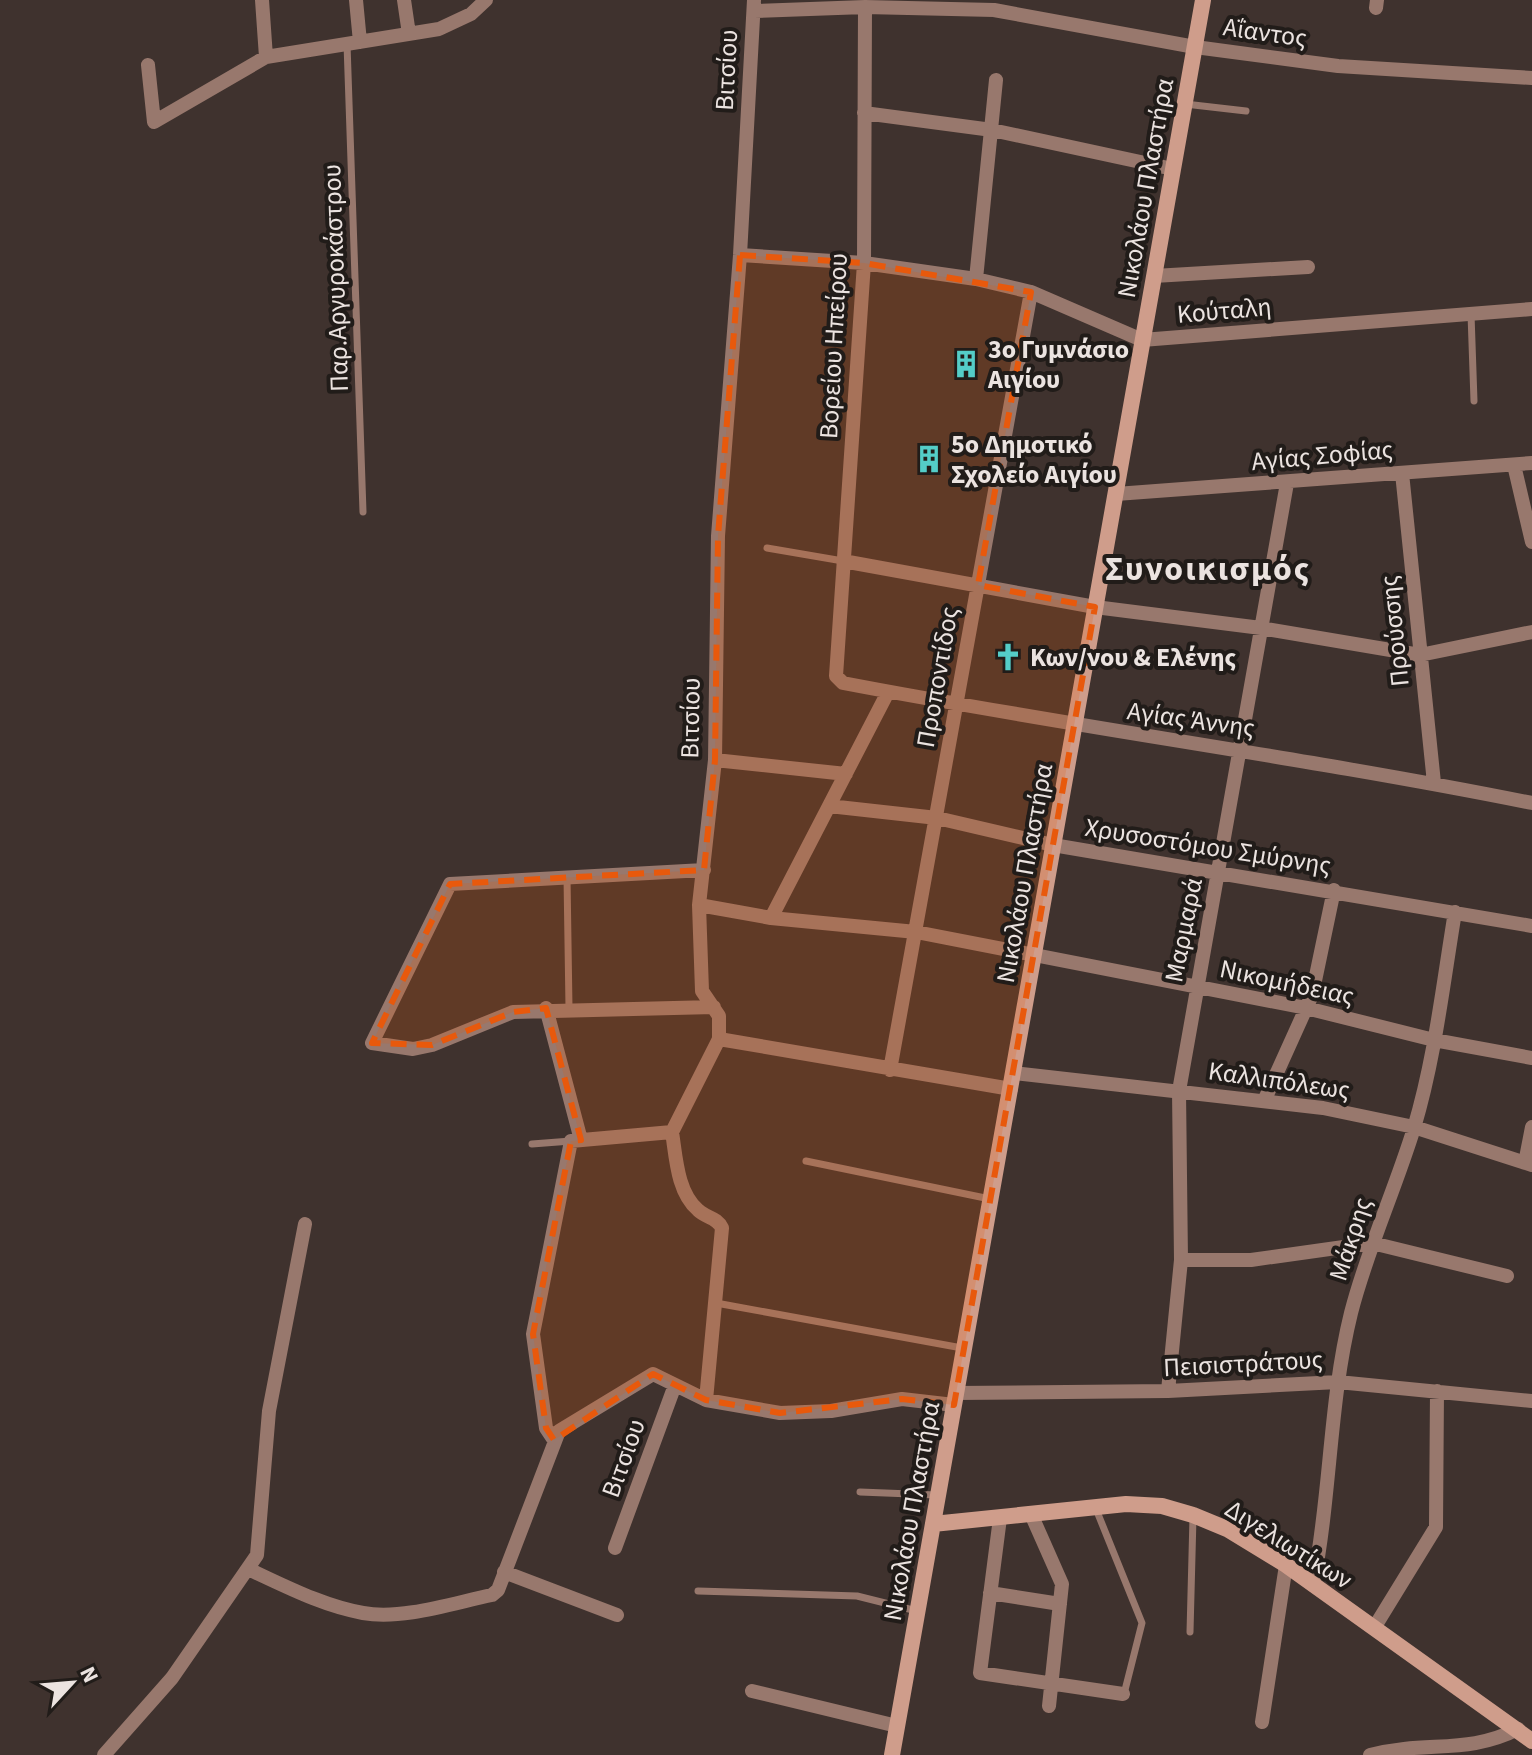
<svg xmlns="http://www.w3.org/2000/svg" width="1532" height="1755" font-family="'Source Sans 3',sans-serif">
<rect width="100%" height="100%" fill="#3f322e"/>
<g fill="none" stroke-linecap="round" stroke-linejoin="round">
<path stroke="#98786d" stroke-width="7" d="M347 44 363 512
M1185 104 1246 111
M1471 314 1474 401
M767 548 843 561
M567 877 569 1008
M532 1144 571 1141
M806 1161 990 1199
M716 1303 962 1348
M860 1492 936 1495
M1096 1509 1142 1623 1124 1694
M698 1591 857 1596 917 1611
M1190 1632 1193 1517"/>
<path stroke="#98786d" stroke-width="14" d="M262 0 266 57
M356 0 360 42
M404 0 409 34
M865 7 864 263 836 676 843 683C1072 727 1303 757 1532 803
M1376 8 1377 0
M754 11 865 7 994 10 1195 47 1338 66 1532 78
M148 65 154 122 266 57 439 29 471 14 486 0
M864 113 992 130 1173 169
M740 255 864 263 976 279 1031 292 1142 340 1532 309
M1154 276 1308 267
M976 279 996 80
M1514 465 1532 542
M1402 473 1434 783
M1116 494 1532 463
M843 561 1095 607 1261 628 1420 655 1532 632
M715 760 846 774
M829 806 937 818 1053 845 1532 926
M704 870 450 884 372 1043 413 1049 432 1045 513 1012 714 1007
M699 905 771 918 916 932 1306 1008 1434 1040 1532 1058
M771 918 888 692
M546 1008 581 1140
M719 1039 1011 1089
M890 1070 1031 292
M1014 1073 1323 1108 1414 1127 1532 1165
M1265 1099 1312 995 1334 890
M1525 1163 1532 1127
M1181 1260H1251L1372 1243 1507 1276
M1168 1391 1181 1260 1179 1091 1287 483
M956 1393 1168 1391 1338 1382 1532 1401
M706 1400 722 1228C717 1217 706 1218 698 1210 677 1192 676 1157 672 1132L719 1039V1016L702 991 699 905 715 760 718 536 740 255 754 0
M554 1440 546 1428 533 1334 571 1141 672 1132
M1031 1514 1062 1584 1049 1706
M1000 1518 980 1673 1123 1694
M615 1548 675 1385
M248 1569C285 1586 323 1606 363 1613 403 1620 453 1603 492 1595L498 1590 559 1431 653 1374 706 1400 780 1413 831 1411 902 1399 954 1405
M504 1572 617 1615
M1313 1585C1331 1495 1329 1402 1351 1313 1367 1250 1395 1190 1414 1128 1435 1058 1443 984 1455 912
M990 1593 1060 1604
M1374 1628 1436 1527 1437 1391
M752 1691 897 1726
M1262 1722 1286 1565
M104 1755 172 1678 257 1555 269 1411 305 1224
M1370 1755C1428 1740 1466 1755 1518 1729"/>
<path stroke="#cf9d8b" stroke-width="16" d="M933 1524 1126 1504 1162 1506 1193 1515 1227 1529 1286 1565 1532 1741
M892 1755 1203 0"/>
</g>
<path fill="#e8590c" fill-opacity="0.2" stroke="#e8590c" stroke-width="6" stroke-dasharray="16 10" stroke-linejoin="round" d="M740 255 864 263 1031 292 978 585 1095 607 954 1405 902 1399 780 1413 706 1400 653 1374 554 1440 546 1428 533 1334 571 1141 581 1140 546 1008 513 1012 432 1045 372 1043 450 884 704 870 715 760 718 536Z"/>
<defs>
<symbol id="building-bare" viewBox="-9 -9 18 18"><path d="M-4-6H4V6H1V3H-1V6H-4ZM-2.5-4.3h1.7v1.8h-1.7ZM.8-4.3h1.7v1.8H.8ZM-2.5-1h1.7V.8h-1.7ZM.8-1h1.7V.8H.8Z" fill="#54cdc8" stroke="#211c19" stroke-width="2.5" paint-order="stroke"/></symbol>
<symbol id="church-bare" viewBox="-9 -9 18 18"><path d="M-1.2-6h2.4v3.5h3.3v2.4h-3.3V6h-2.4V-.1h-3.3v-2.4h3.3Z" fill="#54cdc8" stroke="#211c19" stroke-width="2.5" paint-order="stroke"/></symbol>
</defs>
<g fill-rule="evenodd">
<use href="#building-bare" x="946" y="344" width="40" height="40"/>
<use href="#building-bare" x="909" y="439" width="40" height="40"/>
<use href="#church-bare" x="988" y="637" width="40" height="40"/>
</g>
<g text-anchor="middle" stroke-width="8" stroke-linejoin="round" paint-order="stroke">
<g font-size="26" fill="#ebe3e0" stroke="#211c19">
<text transform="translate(1265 32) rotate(8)" y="9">Αΐαντος</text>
<text transform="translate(726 70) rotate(-87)" y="9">Βιτσίου</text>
<text transform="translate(1145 188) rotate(-80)" y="9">Νικολάου Πλαστήρα</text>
<text transform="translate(335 278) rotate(-92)" y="9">Παρ.Αργυροκάστρου</text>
<text transform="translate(1224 310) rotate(-5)" y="9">Κούταλη</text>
<text transform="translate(833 346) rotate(-87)" y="9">Βορείου Ηπείρου</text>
<text transform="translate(1322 455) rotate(-5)" y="9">Αγίας Σοφίας</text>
<text transform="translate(1394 631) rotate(-96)" y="9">Προύσσης</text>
<text transform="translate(937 677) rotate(-80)" y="9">Προποντίδος</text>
<text transform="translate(690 718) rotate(-89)" y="9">Βιτσίου</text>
<text transform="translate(1191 719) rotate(8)" y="9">Αγίας Άννης</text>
<text transform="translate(1208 846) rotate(9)" y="9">Χρυσοστόμου Σμύρνης</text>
<text transform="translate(1024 873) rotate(-80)" y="9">Νικολάου Πλαστήρα</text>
<text transform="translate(1183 930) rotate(-79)" y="9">Μαρμαρά</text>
<text transform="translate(1287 982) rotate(12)" y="9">Νικομήδειας</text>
<text transform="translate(1279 1080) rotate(8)" y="9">Καλλιπόλεως</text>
<text transform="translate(1350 1239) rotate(-72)" y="9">Μάκρης</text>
<text transform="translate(1243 1363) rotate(-3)" y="9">Πεισιστράτους</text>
<text transform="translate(623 1458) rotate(-70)" y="9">Βιτσίου</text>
<text transform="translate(911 1511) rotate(-80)" y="9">Νικολάου Πλαστήρα</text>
<text transform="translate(1289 1544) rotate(32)" y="9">Διγελιωτίκων</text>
</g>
<g font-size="26" font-weight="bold" fill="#ebe3e0" stroke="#211c19" text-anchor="start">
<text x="988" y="358">3ο Γυμνάσιο<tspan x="988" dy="30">Αιγίου</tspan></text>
<text x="951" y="453">5ο Δημοτικό<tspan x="951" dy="30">Σχολείο Αιγίου</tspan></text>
<text x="1030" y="666">Κων/νου &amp; Ελένης</text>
</g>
<g font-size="34" font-weight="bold" letter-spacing="2" fill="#ebe3e0" stroke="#211c19">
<text x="1208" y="580">Συνοικισμός</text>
</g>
</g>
<g transform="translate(72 1683) rotate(64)" stroke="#211c19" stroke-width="6" paint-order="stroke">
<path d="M0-6L14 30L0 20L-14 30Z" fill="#ebe3e0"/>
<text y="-12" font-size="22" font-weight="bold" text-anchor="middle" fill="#ebe3e0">N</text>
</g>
</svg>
